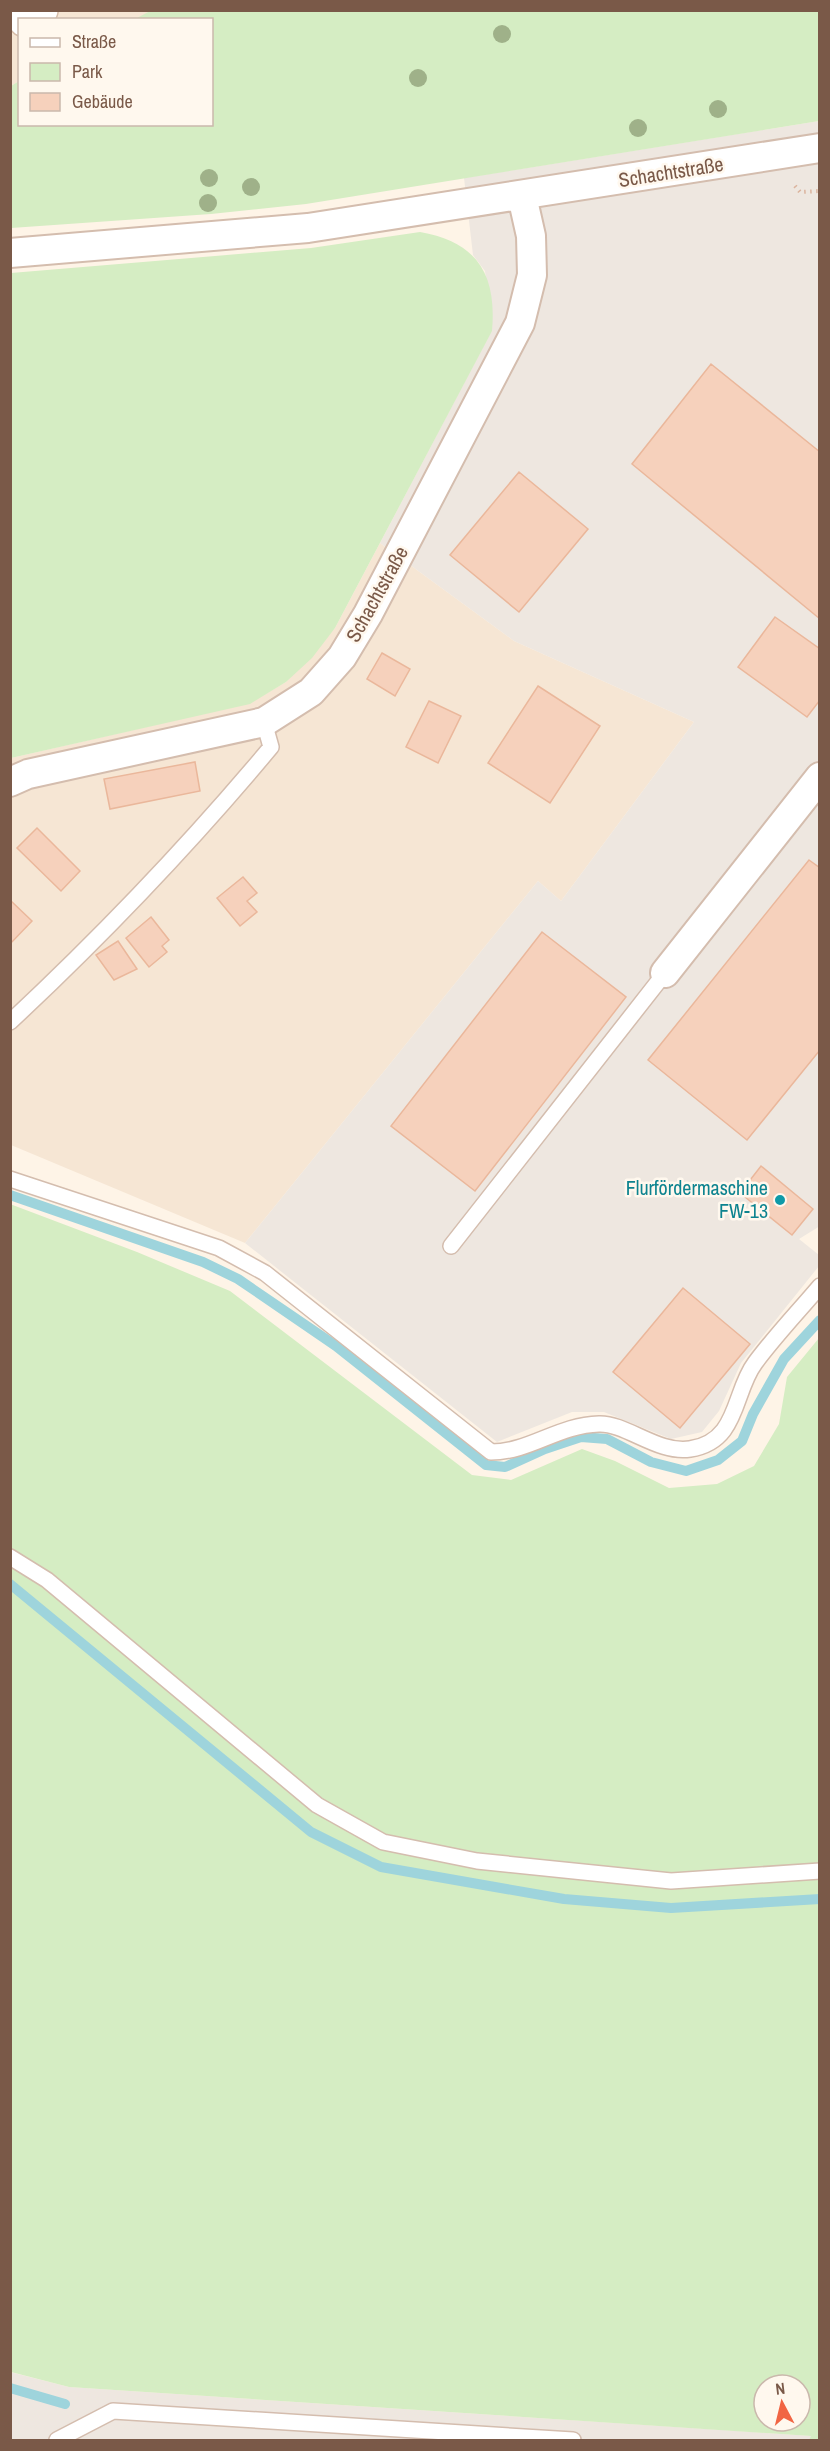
<svg xmlns="http://www.w3.org/2000/svg" width="830" height="2451" font-family="'Archivo Narrow',sans-serif">
<rect width="100%" height="100%" fill="#fef4e7"/>
<path fill="#f6e6d4" d="M11 11H152L135 19 20 20 19 81 11 86Z
M380 543 514 641 694 722 561 901 538 881 245 1243 11 1145V758L250 703 286 682 335 628Z"/>
<path fill="#eee7e0" d="M819 121 820 1226 799 1239 819 1255V1266L741 1363 719 1411 702 1432 671 1439 604 1412H572L497 1442 245 1243 538 881 561 901 694 722 514 641 380 543 492 330 485 271 473 255 464 178Z
M10 2372 69 2387 812 2436 809 2440H11Z"/>
<path fill="#d5edc3" fill-rule="evenodd" d="M152 10 819 11V121L306 204 211 214 11 228V86L19 81 20 124H212V20L135 19Z
M420 232C477 242 497 274 492 331L335 628 312 658 286 682 250 704 11 758V273L311 248Z
M10 1204 137 1252 230 1291 472 1475 511 1480 582 1449 615 1461 669 1488 717 1484 754 1466 779 1424 787 1377 819 1338V2440H809L811 2436 69 2387 11 2372ZM764 2385H800V2421H764Z"/>
<g fill="none" stroke-linecap="round" stroke-linejoin="round">
<path stroke="#9ed4dc" stroke-width="10" d="M10 1195 203 1262 238 1279 336 1346 486 1465 505 1467 545 1449 581 1437 607 1439 651 1462 686 1471 718 1460 742 1441 753 1414 784 1359 820 1320
M10 1584 311 1832 381 1867 564 1899 671 1908 820 1899
M10 2388 65 2404"/>
</g>
<path fill="#f6d1bc" stroke="#eab79b" stroke-width="1.5" d="M711 364 820 452V619L632 464Z
M519 472 588 529 519 612 450 555Z
M775 617 820 649V700L807 717 738 667Z
M382 653 410 669 395 696 367 679Z
M538 686 600 726 550 803 488 763Z
M429 701 461 716 438 763 406 747Z
M195 762 200 791 110 809 104 779Z
M37 828 80 871 61 891 17 848Z
M809 860 820 868V1050L747 1140 648 1060Z
M243 877 257 893 247 901 257 912 240 926 217 898Z
M10 900 32 921 10 944Z
M151 917 169 940 162 946 167 952 149 967 126 938Z
M542 932 626 997 475 1191 391 1126Z
M118 941 137 969 114 980 96 955Z
M761 1166 813 1209 792 1235 740 1193Z
M683 1288 750 1344 680 1428 613 1372Z"/>
<g fill="none" stroke-linecap="round" stroke-linejoin="round">
<defs>
<path id="lane" d="M10 1022C103 935 190 844 271 747L264 722
M10 1179 219 1248 265 1273 491 1452C530 1452 558 1425 599 1424 626 1423 658 1454 690 1449 739 1442 733 1392 755 1363 775 1336 798 1312 820 1286
M451 1246 665 973
M10 1557 47 1580 317 1805 383 1842 477 1861 671 1881 820 1871
M57 2440 113 2411 573 2440"/>
<path id="street" d="M10 253 308 228 820 148
M10 782 28 774 264 722 311 692 342 657 368 614 520 323 532 275 531 236 522 196
M665 973 820 777"/>
<path id="secondary" d="M25 20 41 10"/>
</defs>
<use href="#lane" stroke="#d4bdae" stroke-width="18"/>
<use href="#street" stroke="#d4bdae" stroke-width="32"/>
<use href="#secondary" stroke="#d7bdaa" stroke-width="36"/>
<path stroke="#dbb49e" stroke-width="4" stroke-dasharray="1.5 4.5" stroke-linecap="butt" d="M795 186 800 192 820 191"/>
<use href="#lane" stroke="#fff" stroke-width="15"/>
<use href="#street" stroke="#fff" stroke-width="28"/>
<use href="#secondary" stroke="#fff" stroke-width="33"/>
</g>
<g fill="#9fb189">
<circle cx="502" cy="34" r="9"/>
<circle cx="418" cy="78" r="9"/>
<circle cx="718" cy="109" r="9"/>
<circle cx="638" cy="128" r="9"/>
<circle cx="209" cy="178" r="9"/>
<circle cx="251" cy="187" r="9"/>
<circle cx="208" cy="203" r="9"/>
</g>
<circle fill="#0f9aa8" stroke="#fff8ee" stroke-width="2" cx="780" cy="1200" r="6"/>
<g text-anchor="middle" stroke-width="5" stroke-linejoin="round" paint-order="stroke">
<g font-size="20" fill="#7a5948" stroke="#fff8ee">
<text transform="translate(671 172) rotate(-9)" y="7">Schachtstraße</text>
<text transform="translate(377 594) rotate(-61)" y="7">Schachtstraße</text>
</g>
<g font-size="20" fill="#0d838f" stroke="#fff8ee" text-anchor="end">
<text x="768" y="1195">Flurfördermaschine<tspan x="768" dy="23">FW-13</tspan></text>
</g>
</g>
<rect width="830" height="2451" fill="none" stroke="#7a5948" stroke-width="24"/>
<rect x="18" y="18" width="195" height="108" fill="#fff8ee" stroke="#cab8ac" stroke-width="1.5"/>
<rect x="30" y="38" width="30" height="9" fill="#ffffff" stroke="#cab8ac" stroke-width="1.5"/>
<text x="72" y="48" font-size="18" fill="#7a5948">Straße</text>
<rect x="30" y="63" width="30" height="18" fill="#d5edc3" stroke="#cab8ac" stroke-width="1.5"/>
<text x="72" y="78" font-size="18" fill="#7a5948">Park</text>
<rect x="30" y="93" width="30" height="18" fill="#f6d1bc" stroke="#cab8ac" stroke-width="1.5"/>
<text x="72" y="108" font-size="18" fill="#7a5948">Gebäude</text>
<g transform="translate(782 2403) rotate(353)"><circle r="28" fill="#fff8ee" stroke="#cab8ac" stroke-width="1.5"/>
<path d="M0-4.5L10 22L0 15L-10 22Z" fill="#f16543"/>
<text y="-9" font-size="16" font-weight="bold" text-anchor="middle" fill="#7a5948">N</text>
</g>
</svg>
